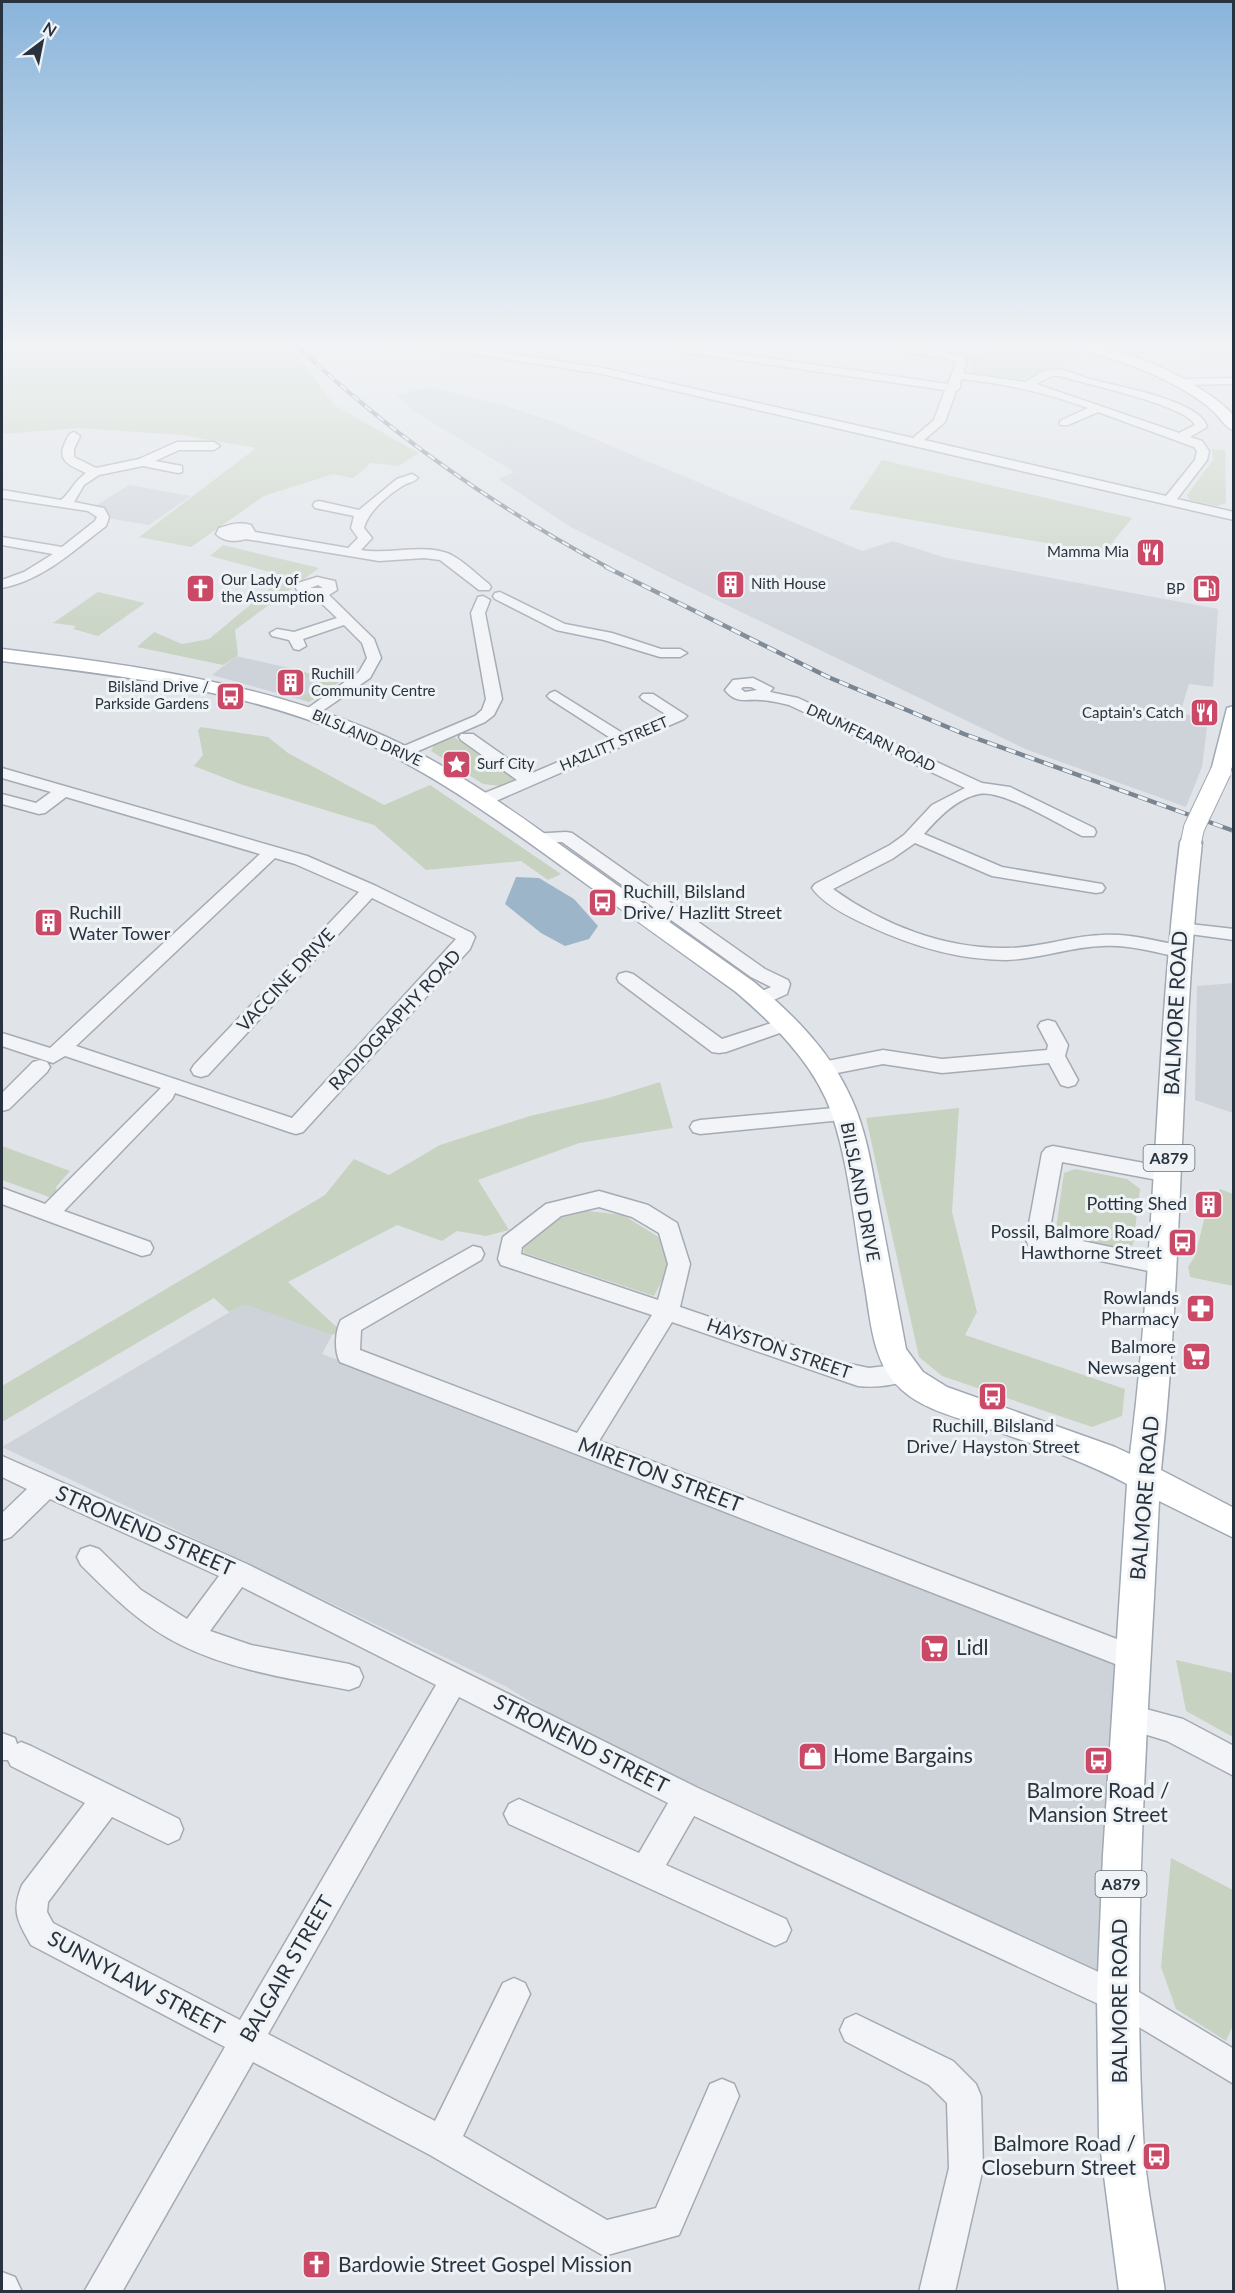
<svg xmlns="http://www.w3.org/2000/svg" width="1235" height="2293" font-family="Lato,sans-serif">
<rect width="100%" height="100%" fill="#e0e4e9"/>
<path fill="#ced3da" d="M1189 342H1233V365H1211Z
M428 387 503 405 552 421 862 551 893 541 946 558 1218 609 1213 687 1189 684 1180 713 1208 719 1202 767 1186 807 1025 749 671 578 569 526 498 479 514 472 412 410 397 395Z
M129 485 191 496 149 525 107 518 95 506Z
M236 656 289 668 339 682 309 702 212 675Z
M1233 983H1234L1233 1113 1195 1100 1197 986Z
M245 1303 332 1335 322 1354 800 1530 1136 1666 1135 2009 687 1799 505 1686 2 1447Z"/>
<path fill="#c7d2c1" d="M2 342H289L334 405 419 453 398 466 371 463 353 478 333 474 264 496 191 547 139 537 256 448 181 435 78 428 2 434Z
M990 342H1055L1087 353 1021 380 977 374 968 370 971 361 961 356 980 353Z
M1212 449 1225 450 1226 503 1217 506 1190 500 1187 495 1213 460Z
M882 460 1132 518 1104 553 849 509Z
M223 545 319 568 235 630 238 655 223 665 137 647 154 632 182 644 209 639 285 576 210 556Z
M98 592 145 603 98 636 73 629 76 626 53 623Z
M289 668 339 682 309 702 300 699 314 689 311 678 286 670Z
M201 727 268 737 288 753 384 805 430 785 561 874 548 880 521 861 426 870 374 825 240 784 194 766 203 755 198 730Z
M454 737 515 779 501 786 483 784 431 751 434 745Z
M660 1082 673 1128 579 1143 478 1180 509 1230 486 1236 457 1231 442 1241 397 1225 288 1282 342 1332 332 1335 245 1304 229 1312 214 1298 2 1422V1386L325 1195 354 1159 389 1175 440 1145 530 1116 608 1098Z
M959 1108 952 1212 977 1312 965 1335 1125 1389 1122 1416 1092 1427 942 1376 919 1357 866 1118Z
M2 1146 70 1171 56 1187 57 1194 52 1198 2 1180Z
M1075 1169 1127 1179 1140 1189 1133 1245 1121 1250 1064 1237 1056 1228 1064 1173Z
M1220 1189 1233 1194V1286L1190 1277 1188 1267 1195 1256 1204 1220 1194 1194 1213 1202Z
M588 1211 623 1215 660 1238 670 1266 654 1296 524 1253 523 1243 556 1219Z
M1176 1660 1233 1673V1737L1186 1711Z
M1171 1858 1233 1890 1234 2023 1226 2041 1176 2009 1161 1967Z"/>
<path fill="#9cb5c8" d="M516 877 539 878 574 899 598 926 589 939 565 946 541 933 505 904Z"/>
<g fill="none" stroke-linecap="round" stroke-linejoin="round">
<defs>
<path id="minor" d="M376 342 467 347 602 368 913 438 934 420 945 390 635 345 630 342H655L948 384 956 362 945 358 859 345 854 342C887 340 935 346 966 359L967 361 963 373 1025 382 1044 371 1059 369C1069 371 1077 375 1086 378 1110 385 1202 400 1207 427L1190 437 1202 441 1209 451 1207 460 1177 499 1234 512V520L602 374 467 353 384 348ZM1052 376H1060C1085 384 1186 405 1195 425L1179 433 1036 384ZM961 379C1007 384 1044 392 1088 408L1060 421V425H1068L1098 412 1194 447 1197 451 1195 460 1166 496 924 440 945 422 956 391 960 388Z
M1234 378V384L1180 385 1174 382 1180 379Z
M74 432 80 436 74 449V457L96 468 139 459 177 442H214L220 446 214 450H179L155 461 182 466V472L178 473 143 466 99 475 84 485 74 502 104 508 109 517 106 526C73 551 43 580 2 588V580L24 572 53 554 2 545V537L62 547 95 521 97 517 88 511 2 498V490L61 500C72 491 73 482 86 473 71 466 56 461 65 443 68 437 68 434 74 432Z
M412 474 418 478C414 482 411 482 406 484 390 493 368 511 364 528L372 538 361 550C388 555 420 544 447 553 461 558 477 575 489 584L491 587 489 590H479L440 560 424 558 379 561 246 539C236 542 224 542 216 534L219 528C231 524 239 522 251 525L255 532 348 548 358 538 351 528 354 516 315 508 313 505 315 502 319 501 359 510 397 479Z
M317 577 335 581 337 590 329 595 374 639 381 658 370 678 315 716 310 718 302 713 305 710 359 672 367 658 362 643 344 625 303 639 306 646 299 650 294 649 289 640 272 636 270 633 277 629 294 632 337 618 316 598 303 596 296 589 298 583ZM318 585 323 588H310Z
M500 592 565 624 612 633 661 649H680L687 653 680 657H660L604 640 556 630 495 599 493 596 495 593Z
M483 596 490 600 485 613 502 699 494 715 485 722 409 755H397L395 752 397 749 475 716 482 710 486 699 471 613 478 597Z
M753 678 773 688 770 692 798 698 982 783 1010 787 1094 828 1096 832 1094 836H1082C1060 825 1002 789 979 794 956 799 939 817 924 834L1002 867 1096 883 1102 884 1105 888 1102 892 1096 893 992 876 915 843 892 859 833 889C883 925 945 949 1007 948 1040 948 1070 936 1102 935 1128 933 1154 941 1179 945L1186 947 1188 951 1186 955 1179 957C1154 952 1128 944 1102 946 1070 947 1039 959 1006 960 959 960 912 946 869 926 851 918 824 905 812 888L815 884 890 845 904 835 932 805 965 788 789 705C780 703 769 700 760 700 745 699 736 704 725 690L733 680ZM743 687H751L757 690 745 692 741 689Z
M555 691 624 734 667 715 643 700 640 697 643 694H653L687 716 684 719 489 804H477L475 800 477 796 517 780 461 740 459 737 461 734H473L530 774 612 739 550 699 547 696 550 693Z
M2 768 307 856 376 886 472 933 475 937 470 949 303 1132 296 1134 289 1132 175 1093 172 1099 64 1211 150 1242 153 1248 150 1254 142 1256 2 1204V1188L45 1204 161 1088 65 1056 53 1063 2 1046V1033L50 1048 260 854 66 797 45 813 39 814 2 804V794L36 803 51 792 2 778ZM275 858 295 864 359 892 194 1065 191 1070 194 1075 201 1077 208 1075 372 898 456 939 292 1118 76 1046Z
M566 832 572 833 765 969 788 980 790 984 787 994 767 1003H753L750 999 753 995 771 987 751 977 562 842H530L527 838 530 834Z
M1181 923 1234 929V940L1175 932 1172 928 1175 924Z
M626 972 633 974 722 1039 787 1018 794 1020 797 1024 794 1028 726 1052 719 1053 712 1052 619 982 617 978 619 974Z
M1048 1020 1055 1022 1068 1045 1065 1056 1078 1080 1075 1085 1068 1087 1061 1085 1049 1063 942 1073 883 1064 822 1076 815 1074 812 1069 815 1064 822 1062 883 1050 942 1059 1047 1050 1048 1045 1038 1026 1041 1022Z
M40 1060 47 1062 50 1067 47 1072 9 1109 2 1111V1093L33 1062Z
M845 1107 852 1109 855 1114 852 1119 700 1134 693 1132 690 1127 693 1122 700 1120Z
M1053 1146 1176 1169 1179 1174 1176 1179 1168 1182 1062 1162 1049 1234 1163 1258 1171 1260 1174 1266 1171 1272 1163 1274 1029 1246 1026 1240 1042 1153 1046 1148Z
M599 1191 648 1205 677 1223 690 1264 680 1307 845 1363 869 1368 903 1364 911 1366 915 1373 911 1380C894 1385 876 1388 858 1386L672 1322 599 1441 1143 1649 1147 1658 1143 1667 1133 1671 1123 1667 340 1362C334 1351 335 1331 341 1320L473 1246 481 1248 484 1254 481 1260 361 1330 360 1350 577 1433 652 1315 501 1265 498 1259 503 1237 546 1204ZM599 1207 632 1217 659 1233 668 1264 658 1300 521 1254 522 1247 561 1216Z
M2 1456 247 1564 698 1788 1129 1986 1234 2049V2084L1107 2008 694 1816 666 1865 786 1919 791 1930 786 1941 775 1946 764 1941 509 1824 504 1814 509 1804 519 1799 639 1853 668 1803 459 1697 268 2034 435 2121 503 1983 514 1978 525 1983 530 1994 463 2136 607 2220 656 2208 710 2084 722 2079 734 2084 739 2096 679 2235 604 2256 430 2155 253 2062 122 2292H84L225 2047 31 1945C18 1922 11 1912 22 1885L85 1803 11 1766 8 1760H2V1733L15 1738 17 1744 21 1742 31 1746 179 1819 183 1829 179 1839 168 1844 112 1817 48 1902 47 1912 53 1923 240 2020 436 1685 242 1587 210 1631 251 1645 349 1664 359 1668 363 1677 359 1686 349 1690C293 1679 233 1671 181 1645 142 1626 111 1595 81 1565L77 1557 81 1549 90 1546 99 1549 141 1590 187 1619 219 1576 50 1499 11 1537 2 1540V1513L27 1489 2 1477Z
M1131 1705 1183 1719 1234 1746V1776L1167 1741 1121 1727 1117 1718 1121 1709Z
M856 2014 953 2061 976 2084 981 2096 983 2168 955 2292H919L949 2168 947 2103 929 2085 845 2041 840 2030 845 2019Z
M2 2272 15 2277 22 2292H2Z"/>
<path id="major" d="M1066 342C1110 339 1205 382 1234 416V430C1225 428 1221 418 1214 412 1204 402 1192 395 1180 388 1146 368 1106 357 1068 345Z
M2 649C127 664 251 681 368 729 441 759 505 805 569 851 630 894 692 938 754 982 793 1014 831 1052 852 1100 867 1133 872 1170 879 1206 888 1253 897 1301 906 1349L923 1372 947 1387 1115 1447 1130 1454C1156 1251 1155 1045 1180 842L1183 837 1191 835 1199 837 1202 842C1179 1051 1184 1261 1161 1470L1234 1508V1538L1159 1501C1149 1711 1131 1923 1143 2134 1145 2185 1158 2241 1165 2292H1119L1099 2137 1097 1997 1103 1855 1127 1484C1082 1460 1033 1444 984 1427 957 1417 924 1410 902 1390 871 1363 871 1318 864 1281 854 1225 848 1150 826 1099 807 1057 771 1022 736 992 676 949 616 906 556 862 492 816 428 770 355 738 243 689 122 676 2 661Z
M1234 706V763L1228 775 1221 777 1214 775 1211 771 1227 708Z"/>
</defs>
<use href="#minor" stroke="#a5abb3" stroke-width="3"/>
<use href="#major" stroke="#a0a9b4" stroke-width="3"/>
<use href="#minor" fill="#f3f4f7" fill-rule="evenodd"/>
<use href="#major" fill="#fff" fill-rule="evenodd"/>
<defs>
<path id="rail-far1" d="M293 342C386 431 495 507 609 568"/>
<path id="rail" d="M606 567 828 677 964 734 1234 831"/>
</defs>
<use href="#rail-far1" stroke="#7a8592" stroke-width="4"/>
<use href="#rail" stroke="#7a8592" stroke-width="4.5"/>
<use href="#rail-far1" stroke="#eff3f6" stroke-width="2" stroke-dasharray="8" stroke-linecap="butt"/>
<use href="#rail" stroke="#eff3f6" stroke-width="3" stroke-dasharray="10" stroke-linecap="butt"/>
<defs>
<path id="major-bridge" d="M1191 842 1194 828 1221 771"/>
</defs>
<use href="#major-bridge" stroke="#a0a9b4" stroke-width="22" stroke-linecap="butt"/>
<use href="#major-bridge" stroke="#fff" stroke-width="20"/>
</g>
<linearGradient id="sky" x2="0" y2="1"><stop stop-color="#89b4db"/><stop offset="0.52" stop-color="#f1f3f5"/><stop offset="1" stop-color="#f1f3f5" stop-opacity="0"/></linearGradient>
<rect width="1235" height="663" fill="url(#sky)"/>
<defs>
<symbol id="restaurant-square" viewBox="-11 -11 22 22"><rect x="-9" y="-9" width="18" height="18" rx="4" fill="#ca4966" stroke="#eff3f6"/><path d="M-5-6h1v4h1v-4h1v4h1v-4h1v5L-1.5 .5V6h-2V.5L-5-1ZM5-6V6H3V1.5H1.5Q1.5-4 5-6Z" fill="#fff"/></symbol>
<symbol id="building-square" viewBox="-11 -11 22 22"><rect x="-9" y="-9" width="18" height="18" rx="4" fill="#ca4966" stroke="#eff3f6"/><path d="M-4-6H4V6H1V3H-1V6H-4ZM-2.5-4.3h1.7v1.8h-1.7ZM.8-4.3h1.7v1.8H.8ZM-2.5-1h1.7V.8h-1.7ZM.8-1h1.7V.8H.8Z" fill="#fff"/></symbol>
<symbol id="church-square" viewBox="-11 -11 22 22"><rect x="-9" y="-9" width="18" height="18" rx="4" fill="#ca4966" stroke="#eff3f6"/><path d="M-1.2-6h2.4v3.5h3.3v2.4h-3.3V6h-2.4V-.1h-3.3v-2.4h3.3Z" fill="#fff"/></symbol>
<symbol id="fuel-square" viewBox="-11 -11 22 22"><rect x="-9" y="-9" width="18" height="18" rx="4" fill="#ca4966" stroke="#eff3f6"/><path d="M-5.5-6h7V0h2V4h1.3V-2.5L3-4.5l.8-.8L6-3V5H2.5V1h-1V6h-7ZM-4.2-4.7v3.2H.2V-4.7Z" fill="#fff"/></symbol>
<symbol id="bus-square" viewBox="-11 -11 22 22"><rect x="-9" y="-9" width="18" height="18" rx="4" fill="#ca4966" stroke="#eff3f6"/><path d="M-5-6H5V4H4V6H2V4H-2V6H-4V4H-5ZM-3.5-4V0h7V-4ZM-3.5 1.2v1.5H-2V1.2ZM2 1.2v1.5H3.5V1.2Z" fill="#fff"/></symbol>
<symbol id="sight-square" viewBox="-11 -11 22 22"><rect x="-9" y="-9" width="18" height="18" rx="4" fill="#ca4966" stroke="#eff3f6"/><path d="M0-6L1.8-2.2L6-1.7L2.9 1.2L3.7 5.4L0 3.3L-3.7 5.4L-2.9 1.2L-6-1.7L-1.8-2.2Z" fill="#fff"/></symbol>
<symbol id="pharmacy-square" viewBox="-11 -11 22 22"><rect x="-9" y="-9" width="18" height="18" rx="4" fill="#ca4966" stroke="#eff3f6"/><path d="M-2-6h4v4h4v4h-4v4h-4v-4h-4v-4h4Z" fill="#fff"/></symbol>
<symbol id="supermarket-square" viewBox="-11 -11 22 22"><rect x="-9" y="-9" width="18" height="18" rx="4" fill="#ca4966" stroke="#eff3f6"/><path d="M-6-5.5h2.5l.6 2H6L4.5 2H-2.5L-4.4-4H-6ZM-1.5 3.2a1.3 1.3 0 1 0 .1 0ZM3 3.2a1.3 1.3 0 1 0 .1 0Z" fill="#fff"/></symbol>
<symbol id="shop-square" viewBox="-11 -11 22 22"><rect x="-9" y="-9" width="18" height="18" rx="4" fill="#ca4966" stroke="#eff3f6"/><path d="M-5-2.5h2.3a2.7 3.5 0 0 1 5.4 0H5L5.5 6h-11ZM-1.5-2.5h3a1.5 2.3 0 0 0-3 0Z" fill="#fff"/></symbol>
</defs>
<g fill-rule="evenodd">
<use href="#restaurant-square" x="1134" y="536" width="33" height="33"/>
<use href="#building-square" x="714" y="568" width="33" height="33"/>
<use href="#church-square" x="184" y="572" width="33" height="33"/>
<use href="#fuel-square" x="1190" y="572" width="33" height="33"/>
<use href="#building-square" x="274" y="666" width="33" height="33"/>
<use href="#bus-square" x="214" y="680" width="33" height="33"/>
<use href="#restaurant-square" x="1188" y="696" width="33" height="33"/>
<use href="#sight-square" x="440" y="748" width="33" height="33"/>
<use href="#bus-square" x="586" y="886" width="33" height="33"/>
<use href="#building-square" x="32" y="906" width="33" height="33"/>
<use href="#building-square" x="1192" y="1188" width="33" height="33"/>
<use href="#bus-square" x="1166" y="1226" width="33" height="33"/>
<use href="#pharmacy-square" x="1184" y="1292" width="33" height="33"/>
<use href="#supermarket-square" x="1180" y="1340" width="33" height="33"/>
<use href="#bus-square" x="976" y="1380" width="33" height="33"/>
<use href="#supermarket-square" x="918" y="1632" width="33" height="33"/>
<use href="#shop-square" x="796" y="1740" width="33" height="33"/>
<use href="#bus-square" x="1082" y="1744" width="33" height="33"/>
<use href="#bus-square" x="1140" y="2140" width="33" height="33"/>
<use href="#church-square" x="300" y="2248" width="33" height="33"/>
</g>
<g text-anchor="middle" stroke-width="6" stroke-linejoin="round" paint-order="stroke">
<g font-size="15" fill="#29333f" stroke="#eff3f6" text-anchor="end">
<text x="1129" y="557">Mamma Mia</text>
<text x="221" y="585" text-anchor="start">Our Lady of<tspan x="221" dy="17">the Assumption</tspan></text>
<text x="751" y="589" text-anchor="start">Nith House</text>
<text x="1185" y="594">BP</text>
<text x="311" y="679" text-anchor="start">Ruchill<tspan x="311" dy="17">Community Centre</tspan></text>
<text x="209" y="692">Bilsland Drive /<tspan x="209" dy="17">Parkside Gardens</tspan></text>
<text x="1184" y="718">Captain's Catch</text>
<text x="477" y="769" text-anchor="start">Surf City</text>
</g>
<g font-size="15" fill="#29333f" stroke="#eff3f6">
<text transform="translate(367 738) rotate(24)" y="5">BILSLAND DRIVE</text>
<text transform="translate(871 738) rotate(25)" y="5">DRUMFEARN ROAD</text>
<text transform="translate(614 744) rotate(-23)" y="5">HAZLITT STREET</text>
</g>
<g fill="#eff3f6" stroke="#646d76" stroke-width="1.5">
<rect x="1143.5" y="1145" width="51" height="26" rx="4.5"/>
<rect x="1095.5" y="1871" width="51" height="26" rx="4.5"/>
</g>
<g font-size="16" font-weight="bold" fill="#29333f">
<text x="1169" y="1164">A879</text>
<text x="1121" y="1890">A879</text>
</g>
<g font-size="18" fill="#29333f" stroke="#eff3f6" text-anchor="end">
<text x="623" y="898" text-anchor="start">Ruchill, Bilsland<tspan x="623" dy="21">Drive/ Hazlitt Street</tspan></text>
<text x="69" y="919" text-anchor="start">Ruchill<tspan x="69" dy="21">Water Tower</tspan></text>
<text x="1187" y="1210">Potting Shed</text>
<text x="1162" y="1238">Possil, Balmore Road/<tspan x="1162" dy="21">Hawthorne Street</tspan></text>
<text x="1179" y="1304">Rowlands<tspan x="1179" dy="21">Pharmacy</tspan></text>
<text x="1176" y="1353">Balmore<tspan x="1176" dy="21">Newsagent</tspan></text>
<text x="993" y="1432" text-anchor="middle">Ruchill, Bilsland<tspan x="993" dy="21">Drive/ Hayston Street</tspan></text>
</g>
<g font-size="18" fill="#29333f" stroke="#eff3f6">
<text transform="translate(286 980) rotate(-47)" y="6">VACCINE DRIVE</text>
<text transform="translate(395 1020) rotate(-47)" y="6">RADIOGRAPHY ROAD</text>
<text transform="translate(860 1192) rotate(79)" y="6">BILSLAND DRIVE</text>
<text transform="translate(779 1349) rotate(19)" y="6">HAYSTON STREET</text>
</g>
<g font-size="21" fill="#29333f" stroke="#eff3f6">
<text transform="translate(1176 1013) rotate(-87)" y="7">BALMORE ROAD</text>
<text transform="translate(660 1475) rotate(21)" y="7">MIRETON STREET</text>
<text transform="translate(1145 1498) rotate(-85)" y="7">BALMORE ROAD</text>
<text transform="translate(145 1531) rotate(24)" y="7">STRONEND STREET</text>
<text transform="translate(581 1744) rotate(27)" y="7">STRONEND STREET</text>
<text transform="translate(287 1969) rotate(-60)" y="7">BALGAIR STREET</text>
<text transform="translate(136 1983) rotate(28)" y="7">SUNNYLAW STREET</text>
<text transform="translate(1120 2001) rotate(-90)" y="7">BALMORE ROAD</text>
</g>
<g font-size="21" fill="#29333f" stroke="#eff3f6" text-anchor="start">
<text x="956" y="1655">Lidl</text>
<text x="833" y="1763">Home Bargains</text>
<text x="1098" y="1798" text-anchor="middle">Balmore Road /<tspan x="1098" dy="24">Mansion Street</tspan></text>
<text x="1136" y="2151" text-anchor="end">Balmore Road /<tspan x="1136" dy="24">Closeburn Street</tspan></text>
<text x="338" y="2272">Bardowie Street Gospel Mission</text>
</g>
</g>
<rect width="1235" height="2293" fill="none" stroke="#29333f" stroke-width="6"/>
<g transform="translate(42 42) rotate(32)" stroke="#eff3f6" stroke-width="4.5" paint-order="stroke">
<path d="M0-4.5L10 22L0 15L-10 22Z" fill="#29333f"/>
<text y="-9" font-size="16" font-weight="bold" text-anchor="middle" fill="#29333f">N</text>
</g>
</svg>
